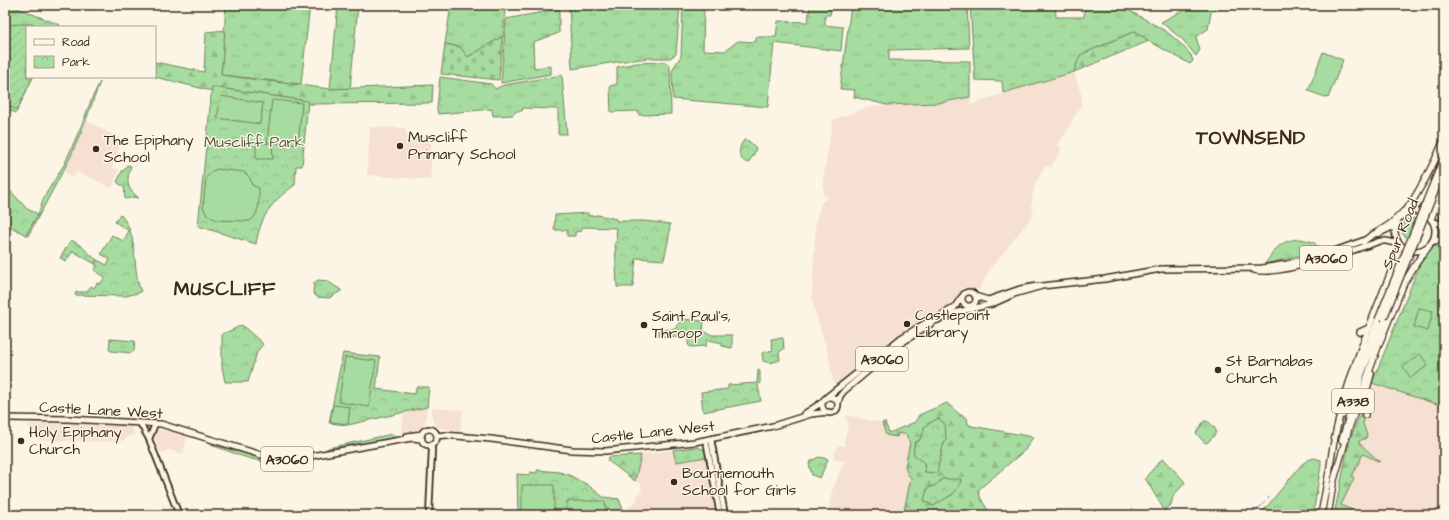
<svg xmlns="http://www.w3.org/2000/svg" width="1449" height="520" font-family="'Architects Daughter',sans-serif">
<defs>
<pattern id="grass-tufts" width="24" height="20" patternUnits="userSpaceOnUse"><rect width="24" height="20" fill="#a6dc9f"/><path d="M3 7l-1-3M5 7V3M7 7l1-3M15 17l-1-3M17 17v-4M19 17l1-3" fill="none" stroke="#90bd88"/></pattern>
<pattern id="forest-firs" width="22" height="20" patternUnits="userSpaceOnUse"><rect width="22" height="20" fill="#a6dc9f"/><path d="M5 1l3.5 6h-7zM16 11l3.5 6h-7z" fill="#90bd88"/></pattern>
<pattern id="cemetery-stones" width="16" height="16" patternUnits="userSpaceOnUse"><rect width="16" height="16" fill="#a6dc9f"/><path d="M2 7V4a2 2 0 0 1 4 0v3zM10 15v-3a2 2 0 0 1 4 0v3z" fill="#90bd88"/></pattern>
<pattern id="park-crowns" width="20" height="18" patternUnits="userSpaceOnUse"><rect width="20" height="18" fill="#a6dc9f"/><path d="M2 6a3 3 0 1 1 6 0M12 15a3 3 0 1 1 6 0" fill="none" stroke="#90bd88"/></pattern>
<pattern id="garden-furrows" width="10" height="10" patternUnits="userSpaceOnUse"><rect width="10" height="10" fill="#a6dc9f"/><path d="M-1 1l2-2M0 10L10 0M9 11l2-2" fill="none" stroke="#90bd88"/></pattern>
</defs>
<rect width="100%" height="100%" fill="#fcf5e5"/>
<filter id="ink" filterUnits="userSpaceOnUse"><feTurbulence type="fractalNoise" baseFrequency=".025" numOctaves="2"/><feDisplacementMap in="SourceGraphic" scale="8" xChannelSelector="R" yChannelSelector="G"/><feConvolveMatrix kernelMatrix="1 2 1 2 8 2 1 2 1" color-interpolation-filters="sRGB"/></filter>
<g filter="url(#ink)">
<path fill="#f6e0d1" d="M1074 72 1082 97 1081 106 1058 146 1062 148 1051 167 1046 165 1035 184 1031 205 1034 214 989 271 979 290 971 288H963L954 305 945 312 934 316 906 332 896 337H893L887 342 886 345 882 351 836 386 833 381 828 354 814 308 812 295 816 221 821 203 831 195 824 197 823 179 833 120 868 107 887 105 939 103 970 97 971 105 986 99Z
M86 120 122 140 112 167 119 170 112 188 77 172 73 178 63 171Z
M370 127 406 128V134L431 135V180L367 175Z
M1372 383 1430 402 1444 406V515H1334L1349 442Z
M427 407 425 425 416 431 401 435 404 412Z
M432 408 463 410 460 432 436 427 432 420Z
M846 415 882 423 886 435 897 433 907 435 910 442 905 467 908 475 910 476 911 478 903 515H827L832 491 844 461 833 458 838 445 845 446 844 441 848 427Z
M70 423 131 427 135 434 119 442 37 440 27 425Z
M159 429 187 434V437L183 454 169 450 161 454 154 436 155 431Z
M673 450 677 462 706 457 715 515H631L624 512 638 499 637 495 641 492 642 487 640 483 635 481 641 455Z"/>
<path fill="url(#grass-tufts)" stroke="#70835e" d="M226 5H310L301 84 221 75Z
M338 5H358L350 89H330Z
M451 5H504L505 14 503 36 468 58 460 47 445 44Z
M569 5H680L676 54 670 58H649L616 62 572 69Z
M683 5H704L703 50 725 51 738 41 756 42V37H776L778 21 808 22 810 5H846V7H831L830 15H825V25L843 27 841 51 774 43 768 107 673 99 672 72 675 65 681 56Z
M851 5H967L969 48 889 50V60L970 61V97L939 103 887 105 854 97 855 90 840 89Z
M970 5H1055L1056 17H1084L1085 5H1120L1167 32 1181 44 1191 55 1193 61 1190 64 1149 41 1135 31 1081 55 1074 72 1003 93 1002 81 975 80Z
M1193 5H1221L1211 12 1208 29 1196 37 1200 50 1196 56 1183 40 1161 22Z
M559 9V33L533 42 534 68 551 66V74L501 83 506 19Z
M664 62 670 65 671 114 639 115 638 111 611 112 610 86 617 84V67L636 63Z
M562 75 567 134H558V109L523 108 522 111H516L513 115 493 116 492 109 438 114 437 109 440 77 491 84 495 89 504 85Z
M100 82 86 120 70 158 28 236 26 235 38 214 44 197 65 163 82 124 92 98Z
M127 165 131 166C126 181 126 188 139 198L135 197 125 199 124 187 117 182 122 171H124Z
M1301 239 1313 242 1322 250 1265 264C1276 248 1280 240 1301 239Z
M71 240C84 246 87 253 97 260L95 264 73 251 66 261 60 258Z
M318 280 327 281 341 290V291L329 298 317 297 313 293 314 283Z
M110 339 135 341 134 351 131 353 111 351 109 349Z
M1204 421C1209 421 1210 423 1213 426 1220 432 1212 438 1207 443L1204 442 1196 433Z
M392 434 396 437 326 452 324 451 328 448Z
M211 444 272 461H312L313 462C290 466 270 464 248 458 236 455 225 449 213 446Z
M697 447 705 450 706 457 676 462 673 450Z
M819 457 828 459 820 478 812 475 809 464 811 461Z
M1314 458 1321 460V465L1313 515H1260L1302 464 1308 460Z"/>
<path fill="url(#forest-firs)" stroke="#70835e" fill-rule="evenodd" d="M225 30 221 75 330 89 433 85 432 103 309 104 307 101 213 87 212 91 155 77V62L204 72 206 32Z
M1135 31 1149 41 1074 72 1080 55Z
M1410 218 1415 219 1408 238C1397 233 1402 222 1410 218Z
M947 403 959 414 967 418 968 424 972 426 1033 437 1025 450 978 490 981 499 991 515H903L911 478 910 476 908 475 905 467 910 442 907 439V435L898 433 897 437 886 435 882 423 885 422 889 433 915 422 919 415ZM931 423 945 443 925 472 924 462C914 456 912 454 915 442L919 441 928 425ZM942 479 961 480 952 495 941 500 934 506 925 501 927 489 936 485Z
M1360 414 1362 415 1364 419 1363 424 1367 435 1366 438 1359 441V443L1380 462 1363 454 1352 476 1354 478 1341 505 1352 510 1350 515H1334L1349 442Z
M641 455 635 481 607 460 609 457Z
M1164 459 1185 482C1182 487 1178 490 1174 495 1170 501 1175 505 1164 510L1145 478 1161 460Z"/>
<path fill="url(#cemetery-stones)" stroke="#70835e" d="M503 36 499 80 441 74 445 44 460 47 468 57Z"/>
<path fill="url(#park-crowns)" stroke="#70835e" d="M5 5H12V6L60 25 59 27H27V77H33L16 113 5 108Z
M212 87 308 101 302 166H296L295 185C272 201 261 215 256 244L198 226Z
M744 140 749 141 756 148 754 154 748 163C737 160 738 147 744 140Z
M5 185 27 209 38 214 26 235 11 227 9 222 5 218Z
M588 213V216L598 215 616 219V221H644L670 224 669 237 664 260 636 258 633 287H617L615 242H617L616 228 582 227V231L575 232V236H567V230H554L555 215Z
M120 214C140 236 131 266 141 292L126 296 75 295 76 292H87L91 286 94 288 97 283 100 284 105 277 94 270 97 266 95 264 97 260 107 265 110 259 101 254 112 235 123 241 129 231 115 222Z
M1444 244V406L1430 402 1372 383 1424 254 1433 246Z
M681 319 704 321 703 331 712 335H732V348L722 346V343L709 340H707L706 346 690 347 688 344V338L659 336V330L675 329Z
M242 325 263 344 257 352 248 382H225L222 367V334L232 330Z
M783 338 784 349 779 352 780 360 770 363 763 361 762 353 773 350 771 339Z
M343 353 380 357 376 389 415 394 416 388 418 387H429L427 407 348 425 329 423Z
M758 370 760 371V383L758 385 761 401 703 412 701 392 728 389V385L757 383Z
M938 418 945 424 946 439 943 445 937 473 925 472 924 462C913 455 912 455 915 442L919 441 924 431V427Z
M537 470 559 472 569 475 588 485 603 497 619 499 624 512 631 515H518L517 474 530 475V472L537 473Z
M942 479H961C958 496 946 496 934 506L924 501 927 489 936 485Z"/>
<path fill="url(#garden-furrows)" stroke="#70835e" d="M20 24H32L38 27H27V77H33L17 110 5 104V27L8 25Z"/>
<path fill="#a6dc9f" stroke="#70835e" d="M1323 52 1343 60 1328 98 1308 91Z
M221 96 263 103 260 124 217 118Z
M272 100 302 103 298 145 267 142Z
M272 143 273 159H256V144Z
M217 169 244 172 250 178 252 185 259 188C259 200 260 214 250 221L217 220 207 215 203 207 206 178 212 171Z
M1419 308 1433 311 1428 331 1414 327Z
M1420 354 1428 365 1411 378 1403 367Z
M345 357 376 361 369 407 339 402Z
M333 405 350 407 348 424 330 422Z
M522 485H554V515H522Z
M567 501H605L606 515H567Z"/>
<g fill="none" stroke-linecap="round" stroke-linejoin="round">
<path stroke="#798fa5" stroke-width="1" d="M1268 499 1269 497
M1252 515 1265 502"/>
<defs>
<path id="secondary" d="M140 423 149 439 179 515
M149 439 155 424
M711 439 725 515
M706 440 720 515
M429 515 432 449 430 445"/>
<path id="primary" d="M1395 231a20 20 0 1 1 40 0a20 20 0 1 1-40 0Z
M1432 221 1444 225
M1378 234 1396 225
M1432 242 1444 238
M1254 270C1277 277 1355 250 1380 241H1386L1400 244
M962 299a7 7 0 1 1 14 0a7 7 0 1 1-14 0Z
M975 296 988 300 1020 289 1037 286
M943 314 954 308 961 298
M827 397 901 338 934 318
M822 405a8 8 0 1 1 16 0a8 8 0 1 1-16 0Z
M838 403 840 396 844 391 900 344 935 321 958 312 992 304 1014 294 1042 286 1105 279 1161 269 1262 268 1287 264 1326 254 1365 240
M804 414 824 401
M5 418 68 419 161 424 271 458 294 459 389 442 412 438 422 439
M421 437a8 8 0 1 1 16 0a8 8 0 1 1-16 0Z
M407 436 422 434
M437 436 445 435 491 439 572 450 605 451 695 442 773 426 811 414 829 412"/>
<path id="highway" d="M1439 200 1440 211 1444 218
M1403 215C1420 191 1433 166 1444 140
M1431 219 1444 183
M1363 242C1370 235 1377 233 1384 228 1392 224 1398 217 1404 211
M1360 332 1369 328
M1343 415 1355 379 1378 320
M1365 415V396L1371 374
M1342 440 1362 373 1384 318
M1329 475C1337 398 1369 328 1397 257L1400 245
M1332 487 1349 428 1379 344 1404 283 1417 262 1429 246
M1321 515 1329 472
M1328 515 1333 484"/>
</defs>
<use href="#secondary" stroke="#3b2a1e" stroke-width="8"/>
<use href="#primary" stroke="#3b2a1e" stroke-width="8"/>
<use href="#highway" stroke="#3b2a1e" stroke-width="8"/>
<use href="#secondary" stroke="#fcf5e5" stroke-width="4.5"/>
<use href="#primary" stroke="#fcf5e5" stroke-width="5"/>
<use href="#highway" stroke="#fcf5e5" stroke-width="5.5"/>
<defs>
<path id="highway-bridge" d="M1384 318 1444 169
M1378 320 1444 157"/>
</defs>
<use href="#highway-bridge" stroke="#3b2a1e" stroke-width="8" stroke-linecap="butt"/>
<use href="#highway-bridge" stroke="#fcf5e5" stroke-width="5.5"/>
</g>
</g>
<g fill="#3b2a1e" stroke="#fcf5e5" stroke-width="1.5">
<circle cx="400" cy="146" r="4"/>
<circle cx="96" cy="149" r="4"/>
<circle cx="907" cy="324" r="4"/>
<circle cx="644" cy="325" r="4"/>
<circle cx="1218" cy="370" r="4"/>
<circle cx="21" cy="441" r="4"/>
<circle cx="674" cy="482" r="4"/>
</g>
<g text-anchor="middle" stroke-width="3" stroke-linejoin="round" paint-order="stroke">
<g fill="#fcf5e5" stroke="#75675a" stroke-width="1">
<rect x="1300" y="246" width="52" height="24" rx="3"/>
<rect x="856" y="347" width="52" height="24" rx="3"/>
<rect x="1332" y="389" width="42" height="24" rx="3"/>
<rect x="261" y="447" width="52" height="24" rx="3"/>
</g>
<g font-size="14" font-weight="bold" fill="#3b2a1e">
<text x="1326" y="263">A3060</text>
<text x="882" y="364">A3060</text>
<text x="1353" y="406">A338</text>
<text x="287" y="464">A3060</text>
</g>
<g font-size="15" fill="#3b2a1e" stroke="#fcf5e5" text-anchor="start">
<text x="408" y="142">Muscliff<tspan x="408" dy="17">Primary School</tspan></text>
<text x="104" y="145">The Epiphany<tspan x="104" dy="17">School</tspan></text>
<text x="915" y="320">Castlepoint<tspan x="915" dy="17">Library</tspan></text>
<text x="652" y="321">Saint Paul's,<tspan x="652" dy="17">Throop</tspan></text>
<text x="1226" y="366">St Barnabas<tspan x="1226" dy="17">Church</tspan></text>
<text x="29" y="437">Holy Epiphany<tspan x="29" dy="17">Church</tspan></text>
<text x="682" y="478">Bournemouth<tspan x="682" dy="17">School for Girls</tspan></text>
</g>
<g font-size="15" fill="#56563e" stroke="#fcf5e5">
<text x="254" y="147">Muscliff Park</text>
</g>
<g font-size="15" fill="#3b2a1e" stroke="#fcf5e5">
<text transform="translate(1400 234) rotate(-68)" y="5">Spur Road</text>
<text transform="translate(101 410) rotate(3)" y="5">Castle Lane West</text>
<text transform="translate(653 432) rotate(-6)" y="5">Castle Lane West</text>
</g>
<g font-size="19" font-weight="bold" letter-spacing="1" fill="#3b2a1e" stroke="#fcf5e5">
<text x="1251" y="144">TOWNSEND</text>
<text x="225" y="295">MUSCLIFF</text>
</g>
</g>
<rect width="1449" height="520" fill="none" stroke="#fcf5e5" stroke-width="20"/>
<rect x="10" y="10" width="1429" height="500" fill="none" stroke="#3b2a1e" stroke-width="1.5" filter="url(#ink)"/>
<rect x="26" y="26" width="130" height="52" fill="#fcf5e5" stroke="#afa495"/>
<rect x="34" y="39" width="20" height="6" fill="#fcf5e5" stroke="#afa495"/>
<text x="62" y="46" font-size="12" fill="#3b2a1e">Road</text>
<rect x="34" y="56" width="20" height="12" fill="url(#park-crowns)" stroke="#afa495"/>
<text x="62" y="66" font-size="12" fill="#3b2a1e">Park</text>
</svg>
